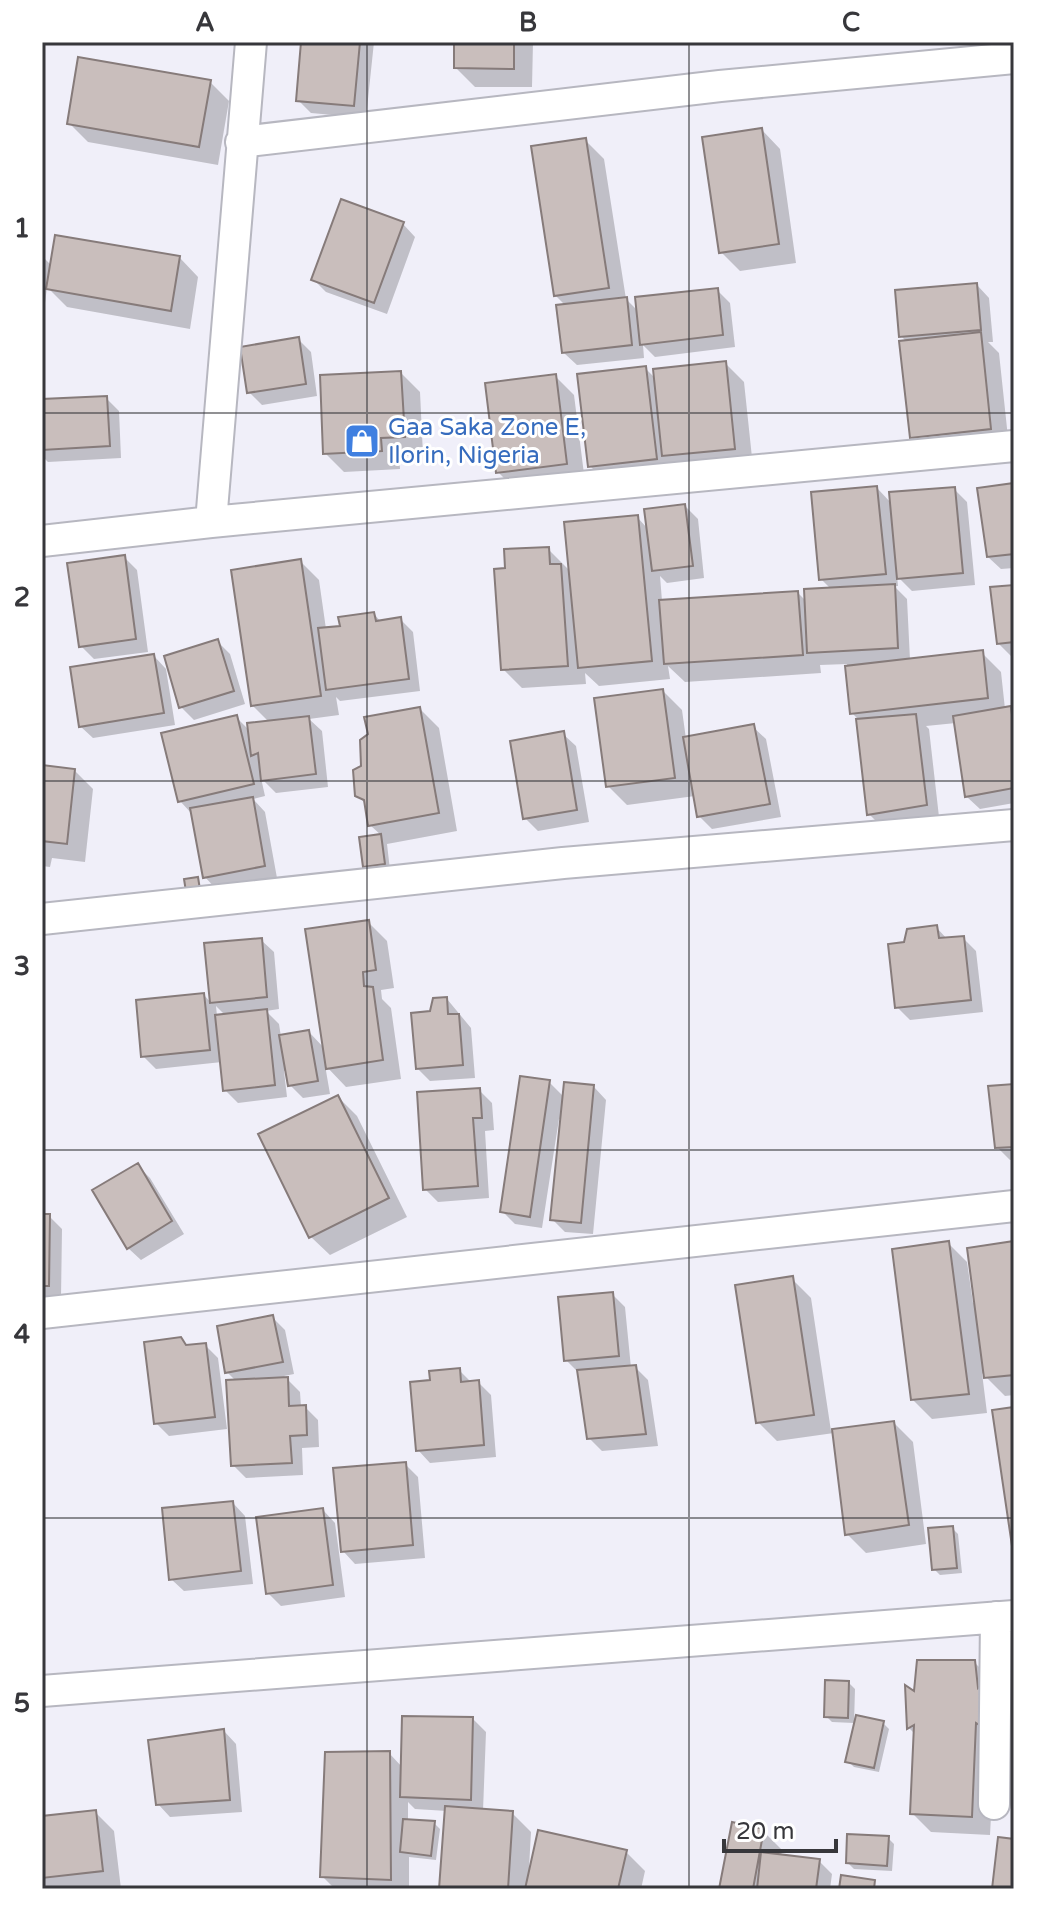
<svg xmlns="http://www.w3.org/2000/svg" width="1056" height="1931" font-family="'Varela Round',sans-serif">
<rect width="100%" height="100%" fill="#f0eff9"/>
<path fill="#0003" fill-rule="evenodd" d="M303 42H374L366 118 311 113 298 100Z
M456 42H533L532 87H475L456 68Z
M210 82 229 101 218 165 88 142 69 123Z
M762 130 780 149 796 263 740 271 721 252Z
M585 140 604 159 626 299 639 312 717 290 730 303 735 347 655 357 643 345 644 358 577 365 564 353 566 306 556 296Z
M403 224 415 237 387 314 326 292 313 279Z
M42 256 52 266 180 258 198 277 190 329 67 307 47 287 42 327Z
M977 285 989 298 993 342H988L999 353 1009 447 930 456 911 437 907 342 901 336Z
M298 339 311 352 317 396 262 405 249 392Z
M725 363 744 382 753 467 609 485 590 466 645 368 656 379Z
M401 373 420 392 423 455 399 456 400 469 344 472 325 453Z
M555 376 574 395 585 482 517 491 498 472Z
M106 398 119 411 121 458 48 462 42 456V401Z
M1014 485V568L1001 569 988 557Z
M877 488 892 504 954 489 967 502 975 585 912 591 897 576 898 586H894L907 599 910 660 982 653 1001 672 1005 709 1010 708 1014 712V803L980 809 967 797 956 723 926 726 929 729 939 817 882 827 869 814 858 719 852 713 847 664 820 665 821 673 685 682 668 666 670 679 599 686 585 673 586 684 522 688 503 669 508 569 548 549 570 571 637 517 648 529 685 506 698 519 704 578 667 583 660 576 662 601 798 593 806 601 831 589 821 579Z
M124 557 137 570 148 652 94 659 81 646Z
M300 561 319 580 326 629 342 627 374 614 381 622 400 619 413 632 420 691 340 701 336 697 339 715 309 719 322 731 328 787 276 793 261 778 265 796 253 799 265 812 277 878 217 890 205 877 192 814 180 801 236 717 250 731 270 723 253 706Z
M1014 587V655L1011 656 998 643Z
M217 641 230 654 245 704 194 720 181 707Z
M154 656 166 669 175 725 93 738 80 726Z
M663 691 682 710 686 739 753 727 766 739 781 817 712 829 699 816 695 796 627 805 608 786Z
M420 709 439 728 457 831 387 844 390 870 371 872 365 866 361 839 382 836 370 825 367 805 357 795 363 767Z
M563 734 576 746 589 822 538 831 525 818Z
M42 767 74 770 93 789 85 862 52 858 50 867 42 866Z
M368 922 387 941 394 988 381 990 382 999 391 1008 401 1079 346 1087 325 1065 330 1094 303 1098 290 1085 288 1071H284L287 1097 238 1103 225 1090 222 1062 156 1069 143 1056 204 995 212 1004 206 944 261 940 274 952 279 1009 266 1011 279 1024 281 1037 309 1032 325 1049ZM216 1006 226 1016H217Z
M936 927 948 940 963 938 976 951 983 1012 910 1020 897 1007 905 944Z
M447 999 471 1028 475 1078 430 1081 417 1068 432 1013Z
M549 1082 564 1097 594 1087 606 1100 593 1234 565 1232 552 1219 562 1119H559L542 1228 515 1224 502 1211Z
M1014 1086V1159L1010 1160 997 1147Z
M479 1090 492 1103 494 1130 485 1131 489 1198 438 1202 425 1189Z
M338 1097 357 1116 407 1217 330 1255 311 1237Z
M137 1165 150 1178 184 1234 141 1260 128 1248Z
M42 1216H49L62 1229 61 1298H42Z
M948 1243 967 1262 973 1303 977 1302 1014 1243V1395L1005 1396 982 1373 987 1413 932 1419 913 1400Z
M792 1279 811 1298 831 1431 894 1423 913 1442 926 1544 866 1553 847 1534 834 1433 777 1441 758 1422Z
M612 1294 625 1307 631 1368 635 1367 648 1380 658 1446 602 1451 589 1438 580 1374 566 1360Z
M272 1317 285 1330 294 1374 284 1376 300 1392 301 1407H305L318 1420 319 1447 302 1448 303 1475 246 1478 233 1465 237 1382 227 1372Z
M181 1339 188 1347 205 1345 218 1358 227 1429 169 1436 156 1423Z
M459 1370 472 1383 478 1382 491 1395 496 1457 430 1463 418 1450 432 1382Z
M405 1464 418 1477 425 1558 355 1564 343 1551Z
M233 1503 245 1516 253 1584 184 1591 171 1579Z
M323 1510 335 1523 345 1597 281 1606 268 1593Z
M952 1528 958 1534 962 1573 940 1575 934 1569Z
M974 1662 993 1681 995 1740 990 1835 931 1832 912 1813 915 1734 909 1728 916 1695Z
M849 1683 855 1689 854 1723 832 1722 826 1716Z
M473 1719 486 1732 483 1811 512 1813 531 1832 529 1868 626 1852 645 1871 641 1889H441L447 1811 415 1809 408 1802V1821L434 1823 440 1829 436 1860 409 1857V1889H335L322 1876 389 1753 403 1768Z
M883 1723 889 1729 879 1772 854 1767 848 1761Z
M224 1731 236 1744 242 1812 170 1817 158 1804Z
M95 1812 114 1831 121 1889H42V1818Z
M763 1831 782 1850 781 1856 819 1861 832 1874 830 1889H721Z
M888 1838 894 1844 892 1871 854 1869 848 1863Z"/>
<path fill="#c9bebc" stroke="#867b7a" stroke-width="2" d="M301 42H360L354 106 296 101Z
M454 42H514V69L454 68Z
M78 57 211 80 199 147 67 124Z
M762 128 779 244 719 253 702 137Z
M586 138 609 288 554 296 531 146Z
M341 199 404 222 374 303 311 280Z
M55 235 180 256 171 311 46 289Z
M977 283 981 330 899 337 895 290Z
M718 288 723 335 640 345 635 297Z
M627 297 632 345 562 353 556 305Z
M981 332 991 429 910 438 899 341Z
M299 337 306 384 247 393 240 347Z
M726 361 735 449 662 456 653 369Z
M646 366 657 459 588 467 577 374Z
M401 371 405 437 381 438 382 451 323 454 320 375Z
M556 374 567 464 496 473 485 383Z
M107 396 110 446 42 450V399Z
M1014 483V554L987 557 977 488Z
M877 486 886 574 819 580 811 492Z
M955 487 963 573 897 579 889 492Z
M685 504 693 566 652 571 644 509Z
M638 515 652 661 578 668 564 522Z
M549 547 550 564H561L568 666 501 670 494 569 505 568 504 549Z
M125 555 136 639 79 647 67 563Z
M301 559 321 696 251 706 231 570Z
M895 584 898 648 807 653 804 589Z
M1014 585V642L997 644 990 587Z
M798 591 803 655 664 664 659 600Z
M374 612 376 621 401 617 409 679 326 690 318 628 340 626 338 617Z
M218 639 234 691 179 708 164 656Z
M983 650 988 698 850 714 845 666Z
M154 654 164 713 79 727 70 667Z
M663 689 675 778 606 787 594 698Z
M1011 706 1014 733V788L965 797 953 716Z
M420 707 439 813 368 826 364 800 355 796 353 770 361 766 360 740 368 734 364 717Z
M916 714 927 805 867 815 856 719Z
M237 715 254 784 178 802 161 733Z
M309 716 316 774 261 781 258 753 251 756 247 723Z
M754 724 770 804 697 817 683 737Z
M564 731 577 810 523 819 510 741Z
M42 765 75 769 67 844 42 841Z
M253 797 265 866 203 878 190 808Z
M381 834 385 864 363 867 359 837Z
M198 877 201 896 187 898 184 879Z
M369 920 376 970 363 972 364 986 373 987 383 1060 326 1069 305 929Z
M937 925 939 938 964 936 971 1000 895 1008 888 944 904 942 907 929Z
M262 938 267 997 210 1003 204 943Z
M204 993 210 1050 141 1057 136 1000Z
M447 997 448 1014H459L463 1065 416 1069 411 1013 430 1011 433 998Z
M267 1009 275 1085 223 1091 215 1015Z
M309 1030 318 1081 288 1086 279 1035Z
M520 1076 550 1080 530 1217 500 1212Z
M564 1082 594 1085 581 1223 550 1220Z
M1014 1084V1147L995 1148 988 1086Z
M480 1088 482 1118H473L478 1186 423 1190 417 1092Z
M338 1095 389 1198 309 1238 258 1134Z
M138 1163 172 1221 127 1249 92 1190Z
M42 1214H50L49 1286H42Z
M949 1241 969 1394 911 1400 892 1249Z
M1014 1241V1375L984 1378 967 1248Z
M793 1276 814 1415 756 1423 735 1285Z
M613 1292 619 1356 564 1361 558 1297Z
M273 1315 283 1362 225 1373 217 1326Z
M181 1337 186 1345 206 1343 215 1417 154 1424 144 1342Z
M636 1365 646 1434 587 1439 577 1370Z
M460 1368 461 1382 479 1380 484 1445 416 1451 410 1382 430 1380 429 1371Z
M288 1377 289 1406 306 1405 307 1435 290 1436 292 1463 231 1466 226 1380Z
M1014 1407V1545L1012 1546 992 1410Z
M894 1421 909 1525 845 1535 832 1429Z
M406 1462 413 1545 341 1552 333 1468Z
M233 1501 241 1571 169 1580 162 1508Z
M323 1508 333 1585 266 1594 256 1517Z
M953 1526 957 1568 932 1570 928 1528Z
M917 1660H975L978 1688 985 1682 984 1728 976 1723 972 1817 910 1814 914 1725 907 1729 905 1685 914 1691Z
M825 1680 849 1681 848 1718 824 1717Z
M1014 1694V1815L1007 1695Z
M856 1715 884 1721 874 1768 845 1762Z
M402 1716 473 1717 471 1800 400 1797Z
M224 1729 230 1800 156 1805 148 1740Z
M390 1751 391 1880 320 1877 325 1752Z
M445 1806 513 1811 508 1889H439Z
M96 1810 103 1871 42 1878V1816Z
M403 1819 435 1821 431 1856 400 1852Z
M732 1822 764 1829 753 1889H719Z
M538 1830 627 1850 618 1889H525Z
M847 1834 889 1836 887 1866 846 1863Z
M998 1837 1014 1839V1889H992Z
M761 1852 820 1859 816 1889H757Z
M841 1875 875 1880 874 1889H839Z"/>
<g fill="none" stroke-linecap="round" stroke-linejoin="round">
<defs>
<path id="minor" d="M241 142 720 86 1014 58
M211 522 251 42
M42 541 211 522 1014 446
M42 919 563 863 1014 825
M42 1313 1014 1206
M42 1691 1014 1616
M994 1804 996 1617"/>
</defs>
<use href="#minor" stroke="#b7b7c0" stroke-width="34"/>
<use href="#minor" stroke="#fff" stroke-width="30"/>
</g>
<path fill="none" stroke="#37373b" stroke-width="2" stroke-opacity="0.55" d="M367 42V1889M689 42V1889M42 413H1014M42 781H1014M42 1150H1014M42 1518H1014"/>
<defs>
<symbol id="shop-square" viewBox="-11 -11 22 22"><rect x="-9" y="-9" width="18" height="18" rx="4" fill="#3f7fe0" stroke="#fff"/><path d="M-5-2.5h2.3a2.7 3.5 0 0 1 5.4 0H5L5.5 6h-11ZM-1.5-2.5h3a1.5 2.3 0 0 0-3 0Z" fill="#fff"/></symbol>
</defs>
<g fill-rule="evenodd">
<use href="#shop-square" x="342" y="421" width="40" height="40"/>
</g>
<g text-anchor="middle" stroke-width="6" stroke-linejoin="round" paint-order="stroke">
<g font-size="24" fill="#366cbe" stroke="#fff" text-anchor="start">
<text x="388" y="435">Gaa Saka Zone E,<tspan x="388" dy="28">Ilorin, Nigeria</tspan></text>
</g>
</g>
<rect width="1056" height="1931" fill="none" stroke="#ffffff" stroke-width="88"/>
<path d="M724 1839v12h112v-12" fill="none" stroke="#37373b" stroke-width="4"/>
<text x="736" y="1839" font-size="24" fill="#37373b" stroke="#ffffff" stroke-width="6" paint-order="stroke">20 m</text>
<rect x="44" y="44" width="968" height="1843" fill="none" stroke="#37373b" stroke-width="3"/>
<g font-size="26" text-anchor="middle" font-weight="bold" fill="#37373b">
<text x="205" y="31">A</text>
<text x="528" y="31">B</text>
<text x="851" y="31">C</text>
<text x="22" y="237">1</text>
<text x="22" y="606">2</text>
<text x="22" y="975">3</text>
<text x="22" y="1343">4</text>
<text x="22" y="1712">5</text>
</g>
</svg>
